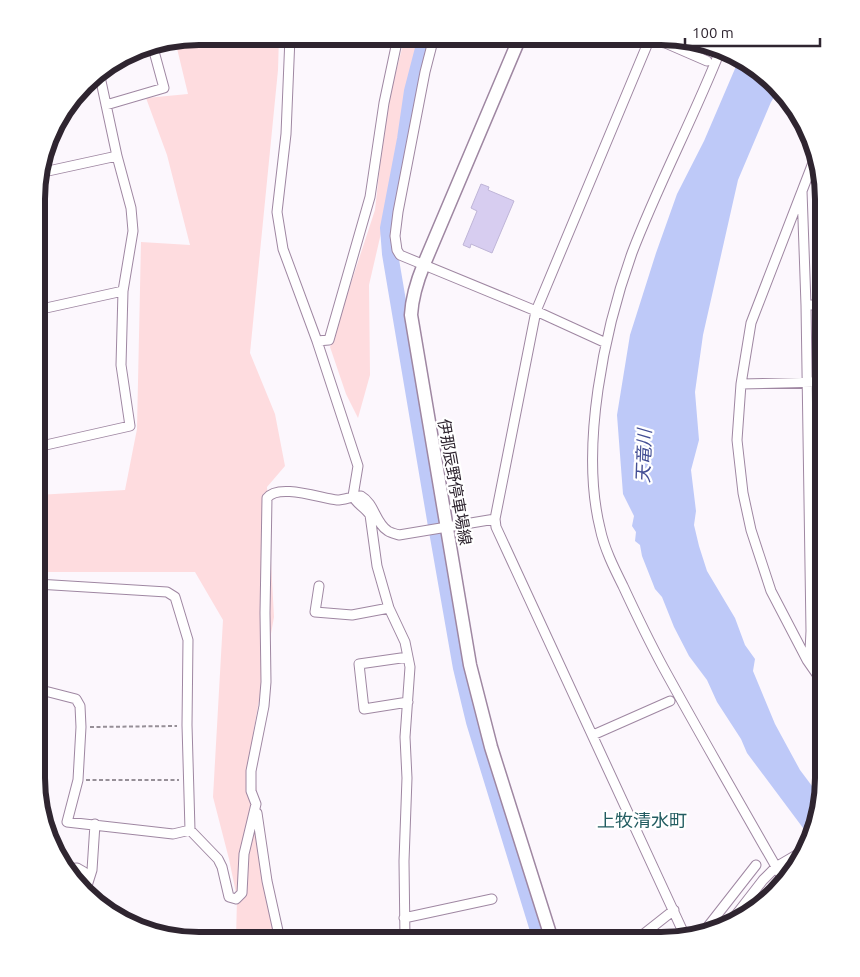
<svg xmlns="http://www.w3.org/2000/svg" width="860" height="977" font-family="Ubuntu,'Noto Sans JP',sans-serif">
<rect width="100%" height="100%" fill="#fcf7fd"/>
<path fill="#fedcdf" d="M199 36H279L278 70 250 353 275 414 285 466 267 487 274 617 252 740 266 892 288 940H236L237 898 229 859 213 797 223 620 195 572H37V495L125 490 137 429 141 242 190 245 167 155 146 98 188 94 175 40Z
M405 37H421L408 87 394 177 369 285 370 375 358 418 346 394 330 347 375 210 386 110Z"/>
<path fill="#bec9f8" d="M740 57 778 91 771 102 738 180 703 335 695 392 699 440 691 470 696 511 694 525 699 546 707 571 735 618 745 645 755 659 753 671 775 724 800 770 821 798 809 836 747 753 741 739 717 702 707 680 689 656 674 627 662 597 655 589 642 556 640 545 635 541 636 532 632 526 634 516 623 494 617 415 630 335 656 253 677 194 704 141Z"/>
<g fill="none" stroke-linecap="round" stroke-linejoin="round">
<path stroke="#bec9f8" stroke-width="16" d="M426 37 412 91 405 139 388 228 390 254 436 526
M437 531 461 668 474 722 541 940"/>
</g>
<path fill="#d7cdf0" stroke="#bfb5d7" d="M481 184 489 187 488 190 514 201 492 253 471 244 470 248 463 245 477 211 471 208Z"/>
<g fill="none" stroke-linecap="round" stroke-linejoin="round">
<defs>
<path id="minor" d="M290 37 286 134 277 212 283 249 317 341 358 466 353 496C356 504 365 507 370 515L377 566 389 608 405 642 410 667 405 737 407 778 404 861 405 940
M434 37 425 72 398 212 395 236 397 250 400 255 536 311 606 343
M650 38 536 311 495 519 496 527 685 936
M654 38 707 61
M720 51C693 119 658 185 632 253 604 331 580 447 600 528 604 548 614 568 623 586 636 614 649 641 663 667 702 738 743 809 783 879
M106 105 164 88 152 44
M814 160 751 323 741 384 737 440 743 493 751 530 771 591 807 660 823 683
M39 173 117 156
M802 191 806 305 811 631 810 651 807 660
M806 305H823
M37 310 123 291
M317 341 329 340 370 197 384 103 398 37
M741 384 823 382
M37 447 130 426 121 365 123 291 133 231 131 208 117 156 99 72
M37 584 167 592 175 597 188 640 187 725 190 830 218 859 222 867 229 897 236 899 242 893 244 854 256 804 251 791V771L264 706 266 682 265 613 267 498C278 483 320 498 337 500 345 500 352 496 361 496 375 504 375 523 388 531 391 533 396 534 399 535L495 519
M319 586 315 612 352 615 389 608
M811 631 823 630
M408 657 359 664 364 709 408 702
M37 689 76 699 80 706 81 727 78 780 67 822 173 834 190 830
M593 735 670 701
M257 813 267 881 280 940
M64 869 77 868 84 872 85 886
M86 889 92 870 95 824
M404 918 492 899
M732 920 763 880 776 867 805 850
M706 929 756 865
M636 940 674 910"/>
<path id="primary" d="M520 37 424 264C417 281 412 297 411 315L470 665 491 747 552 940"/>
</defs>
<use href="#minor" stroke="#9f87a2" stroke-width="11"/>
<use href="#primary" stroke="#9f87a2" stroke-width="15"/>
<path stroke="#968f97" stroke-width="2" stroke-dasharray="4 2.5" stroke-linecap="butt" d="M90 727 177 726
M86 780H179"/>
<use href="#minor" stroke="#fff" stroke-width="9"/>
<use href="#primary" stroke="#fff" stroke-width="12"/>
</g>
<g text-anchor="middle" stroke-width="4.5" stroke-linejoin="round" paint-order="stroke">
<g font-size="16" fill="#2f2530" stroke="#fff">
<text transform="translate(455 482) rotate(80)" y="6">伊那辰野停車場線</text>
</g>
<g font-size="18" font-style="italic" fill="#434e94" stroke="#fff">
<text transform="translate(644 456) rotate(-88)" y="6">天竜川</text>
</g>
<g font-size="18" fill="#235d61" stroke="#fff">
<text x="642" y="827">上牧清水町</text>
</g>
</g>
<path d="M0 0H860V977H0ZM199 45H661A154 154 0 0 1 815 199V778A154 154 0 0 1 661 932H199A154 154 0 0 1 45 778V199A154 154 0 0 1 199 45Z" fill="#fff" fill-rule="evenodd"/>
<path fill="none" stroke="#2f2530" stroke-width="6" d="M199 45H661A154 154 0 0 1 815 199V778A154 154 0 0 1 661 932H199A154 154 0 0 1 45 778V199A154 154 0 0 1 199 45Z"/>
<path d="M685 38v8h135v-8" fill="none" stroke="#2f2530" stroke-width="2.5"/>
<text x="692" y="38" font-size="15" fill="#2f2530" stroke="#ffffff" stroke-width="4" paint-order="stroke">100 m</text>
</svg>
